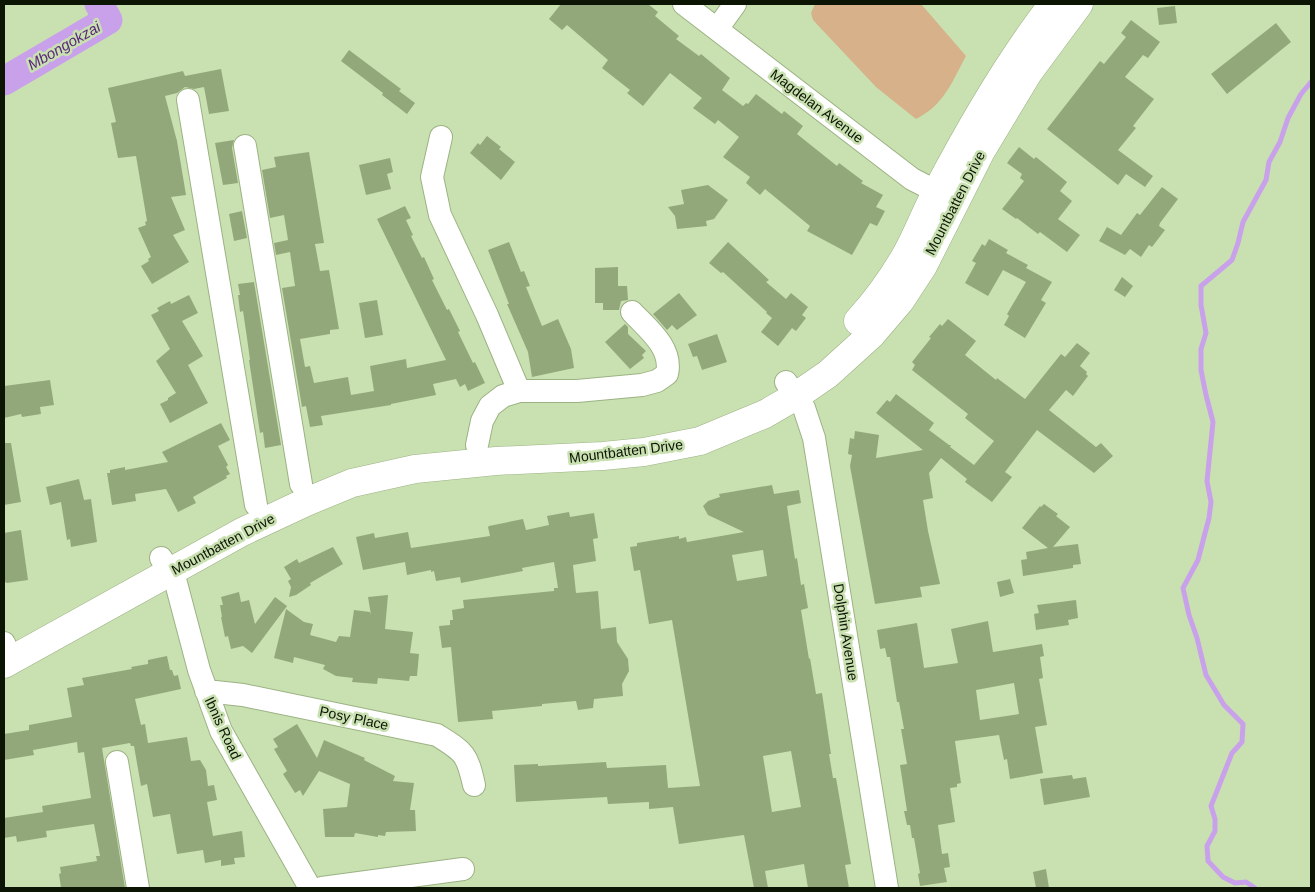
<svg xmlns="http://www.w3.org/2000/svg" width="1315" height="892" font-family="Arial,sans-serif">
<rect width="100%" height="100%" fill="#c9e1b1"/>
<path fill="#d6b189" d="M815 4H921L966 56C952 82 944 105 916 119L876 87 813 20 811 13Z"/>
<g fill="none" stroke-linecap="round" stroke-linejoin="round">
<path stroke="#c9a1ea" stroke-width="5" d="M1255 888 1246 882 1235 883 1223 877 1208 861 1207 846 1215 831V819L1211 806 1232 753 1242 742 1243 724 1224 705 1206 675 1197 638 1189 615 1183 588 1198 560 1209 518 1211 502 1207 481 1213 422 1206 395 1201 370V349L1206 333 1201 305V286L1232 260 1238 243 1243 222 1266 180 1269 162 1280 142 1288 118 1301 94 1311 82"/>
<path stroke="#c9a1ea" stroke-width="29" d="M4 81 108 20 99 4"/>
</g>
<path fill="#92a87b" fill-rule="evenodd" d="M561 4H648L658 12 655 16 679 36 676 39 699 56 701 54 730 78 722 90 743 106 746 103 748 104 756 94 782 114 784 111 803 126 797 134 837 166 839 163 863 181 861 183 883 195 876 207 885 211 877 226 870 223 852 255 807 231 810 226 765 189 760 195 746 183 750 177 723 157 739 137 718 120 715 124 693 108 702 98 670 73 643 106 627 93 630 90 602 68 608 60 567 25 562 30 549 19Z
M1175 6 1177 23 1159 25 1157 8Z
M1131 20 1160 42 1148 58 1143 55 1125 77 1154 99 1133 126 1136 128 1118 150 1153 176 1145 187 1126 174 1118 185 1047 129 1100 61 1104 64 1126 37 1121 33Z
M1276 23 1291 42 1227 94 1211 74Z
M349 50 401 89 399 91 415 103 407 114 382 95 383 93 341 61Z
M221 69 229 111 209 114 204 87 194 89 185 87 177 93 165 96 177 141 186 195 171 197 185 230 173 235 189 262 152 284 141 266 149 261 148 259 151 257 138 228 146 225 145 222 147 221 136 156 118 158 111 123 116 122 108 88 183 71 185 76Z
M487 136 501 147 499 149 515 162 501 180 470 153 478 143 480 145Z
M234 140 232 148 238 183 223 185 215 143Z
M1019 147 1034 159 1036 157 1067 182 1060 191 1072 201 1058 219 1080 235 1067 252 1040 232 1038 234 1017 218 1016 219 1002 209 1024 181 1020 178 1022 174 1007 163Z
M309 152 324 243 315 244 320 271 329 270 339 329 330 330V334L300 339 305 367 310 366 314 383 348 377 351 395 374 391 370 366 406 359 407 368 446 360 377 219 405 206 411 218 406 220 413 235 411 236 422 258 424 257 434 279 432 280 447 310 449 309 460 331 458 332 473 363 475 362 485 383 468 391 465 384 460 387 456 379 433 384 436 395 391 404V405L321 416 323 425 310 427 306 406 302 407 282 288 295 286 290 252 276 255 274 243 288 240 284 215 270 218 262 170 276 167 274 157Z
M390 158 393 172 387 174 391 189 366 195 359 165Z
M708 185 728 200 714 219 706 221 707 226 677 229 675 216 668 207 684 204 681 190Z
M1162 187 1178 199 1160 223 1159 226 1165 230 1152 247 1149 245 1141 257 1130 249 1125 255 1099 241 1107 227 1121 235 1137 213 1140 215Z
M242 211 247 238 234 241 229 214Z
M989 239 1008 250 1006 253 1028 265 1026 268 1052 282 1041 300 1046 303 1025 338 1004 325 1009 316 1007 314 1026 282 1003 270 988 296 965 283 976 263 972 261 982 244 985 246Z
M509 242 521 272 524 271 530 286 526 287 542 326 558 319 571 349 574 368 532 377 528 352 507 304H509L488 250Z
M728 242 769 280 766 282 786 299 791 293 808 307 802 315 806 318 796 331 792 328 778 346 761 332 772 318 766 313 767 312 723 272 721 273 709 263Z
M618 267V286H627L628 300 621 301 619 310H603V303H595V268Z
M1122 277 1133 286 1125 297 1114 290Z
M254 282 281 445 265 448 263 432 260 433 249 360H250L247 338 243 311 240 312 238 295H240L238 284Z
M679 293 697 315 677 330 672 325 667 330 653 314Z
M189 295 198 313 182 321 203 356 188 365 208 403 170 423 160 404 168 400V398L176 393 156 361 170 349 151 315 159 311 157 308 170 301 171 304Z
M377 300 383 335 365 338 359 303Z
M948 319 976 341 965 355 996 380 997 378 1025 399 1061 354 1065 357 1077 343 1090 353 1080 366 1087 372 1086 374 1088 376 1073 396 1066 390 1049 410 1096 447 1101 443 1113 456 1094 473 1037 430 1005 472 1012 477 992 502 965 482 967 479 941 458 929 473 933 498 923 500 928 531 940 584 920 587 922 597 875 604 850 466 852 455 848 454 850 438 854 439 855 431 879 435 876 458 923 450 876 413 887 400 890 402 896 394 934 423 929 430 949 445H951L950 447 974 465 994 441 965 418 968 414 912 370 915 365 912 362 931 338 929 337 940 324 942 326Z
M625 324 628 327V334L646 351 642 355 644 358 630 369 605 342Z
M717 334 727 362 702 370 697 356 693 357 688 344Z
M50 380 54 405 40 407 41 414 22 417 21 414 4 418V386Z
M221 423 230 440 218 446 228 465 226 467 230 474 226 476 227 478 193 497 196 503 178 512 166 489 135 494 136 501 112 505 107 473H110V470L125 467V470L168 462 162 452Z
M4 443H11L21 502 4 505Z
M79 479 84 500 91 499 97 542 71 547 70 539 67 540 61 502 50 505 46 487Z
M772 485 774 494 799 490 801 503 787 506 795 559 797 558 801 585 804 584 808 608 801 610 809 659 810 658 816 694 822 693 831 754H829L833 778H836L851 864 845 865 849 888H808L804 864 765 871 768 888H754L744 835 679 844 673 807 649 809V802L608 804 607 797 516 802 514 765 538 764V766L606 762 607 768 666 765 668 788 700 786 672 620 649 624 640 570 634 571 630 547 637 546V543L679 536V539L686 537 687 542 744 532 708 515 703 506 708 501 720 497 719 494ZM763 550 767 576 737 581 732 555ZM791 751 801 807 772 812 763 756Z
M1044 504 1058 514 1056 516 1070 527 1053 547 1078 544 1081 564 1073 565V568L1023 576 1021 560 1027 559 1026 552 1048 548 1022 528 1040 506 1041 507Z
M569 512 570 517 594 513 598 538 593 539 596 561 573 565 576 593 598 591 601 629 616 627 617 642 628 659 629 671 622 684 623 696 594 699 593 708 578 710 576 701 542 704V706L492 711 493 719 458 722 451 647 442 648 439 626 450 625V620H453L452 610 464 608 463 600 554 591V588H558L554 562 522 568 523 571 461 583 460 577 436 581 434 571 431 572V570L407 575 405 562 363 570 356 537 374 533 375 538 408 532 411 548 490 536 488 527 489 526 523 519 526 530 549 525 547 516Z
M21 530 28 580 7 583 5 582 4 571V533Z
M333 547 343 564 310 583 311 585 296 595 289 597 291 587 288 581 291 579 284 567 297 559 299 563Z
M1010 579 1014 593 1000 597 997 582Z
M239 592 241 602 249 600 255 624 275 597 287 606 252 653 243 646 231 649 228 636 225 637 221 617H222L220 605H223L221 597Z
M388 595 385 629 413 632 410 653 419 654 417 676H410L409 681 378 678 377 684 352 682 353 678 336 676 323 669 325 665 294 657 293 663 274 658 286 609 304 622 313 624 310 635 336 642 339 636 350 637 354 610 370 612 371 615 368 597Z
M1076 600 1078 618 1068 620 1069 625 1036 630 1034 614 1039 613 1037 605Z
M988 621 993 652 1042 644 1044 656 1040 657 1043 678 1039 679 1047 725 1035 727 1043 773 1010 779 1007 759 1004 760 999 735 955 741 961 783 957 784V787L950 788 955 822 938 825 942 854 948 853 950 867 944 868 947 882 920 886 918 874 920 873 914 838H912L910 825H907L904 811H907L900 765 907 764 901 729H904L899 702H897L890 657H887L885 648 880 649 877 630 917 623 924 668 958 663 951 629ZM1014 683 1019 714 980 720 976 690Z
M167 656 170 670H172L174 676 178 675 181 689 135 699 141 725 145 724 148 743 187 737 191 761 200 760 206 770 208 786 214 785 217 800 207 802 213 836 242 831 245 857 234 858 235 864 221 866V860L205 863 203 850 177 854 170 814 153 817 147 784 141 786 134 746H131L130 743 102 748 125 888H61L59 874 61 873 60 867 97 861 96 856H100L94 824 46 831 47 837 17 842 16 836 4 838V818L43 812 42 806 91 798 84 752 78 753 77 742 33 750 34 755 4 760V734L29 730V725L72 717 67 688 84 685 82 678 132 669 131 667 148 664V660Z
M297 724 317 758 324 740 365 758 364 760 395 776 393 781 414 783 410 810H415L416 831 386 832 385 836 378 835V837L355 833 354 837H325L323 809 347 807 350 784 319 771 303 796 300 790 295 793 283 774 287 771 274 749 278 747 273 739Z
M1072 775 1073 779 1086 777 1090 797 1044 805 1040 779Z
M1046 869 1049 888H1036L1033 872Z"/>
<g fill="none" stroke-linecap="round" stroke-linejoin="round">
<defs>
<path id="minor" d="M684 4 912 179 951 199
M717 29 735 4
M188 100 256 505
M441 137 432 177 440 215 487 315 519 391
M245 146 301 484
M786 382 804 408 814 438 887 888
M477 445 482 421 490 406 503 396 519 391H577L642 385 657 381 667 374C673 348 648 329 632 312
M161 558 176 583 199 670 221 731 310 888
M4 643 11 660
M206 691 243 695 437 735C464 752 467 753 474 785
M117 762 138 888
M322 888 463 869"/>
<path id="major" d="M858 321C877 300 893 278 907 253 918 233 926 211 937 191 971 126 1008 62 1053 4
M4 664 242 532 306 502 352 483 415 469 496 461 603 456 644 452 700 441 765 414 796 396 828 374 871 335 900 301 923 266 981 151 1028 73 1079 4"/>
</defs>
<use href="#minor" stroke="#9cb284" stroke-width="24"/>
<use href="#major" stroke="#9cb284" stroke-width="29"/>
<use href="#minor" stroke="#fff" stroke-width="22"/>
<use href="#major" stroke="#fff" stroke-width="28"/>
</g>
<g text-anchor="middle" stroke-width="5" stroke-linejoin="round" paint-order="stroke">
<g font-size="14" fill="#0c1404" stroke="#c9e1b1">
<text transform="translate(817 106) rotate(37)" y="5">Magdelan Avenue</text>
<text transform="translate(955 203) rotate(-63)" y="5">Mountbatten Drive</text>
<text transform="translate(626 451) rotate(-7)" y="5">Mountbatten Drive</text>
<text transform="translate(223 544) rotate(-28)" y="5">Mountbatten Drive</text>
<text transform="translate(846 632) rotate(81)" y="5">Dolphin Avenue</text>
<text transform="translate(354 718) rotate(12)" y="5">Posy Place</text>
<text transform="translate(223 728) rotate(65)" y="5">Ibnis Road</text>
</g>
<g font-size="15" font-style="italic" fill="#5a277c" stroke="#c9e1b1">
<text transform="translate(64 46) rotate(-30)" y="5">Mbongokzai</text>
</g>
</g>
<rect width="1315" height="892" fill="none" stroke="#0c1404" stroke-width="10"/>
</svg>
